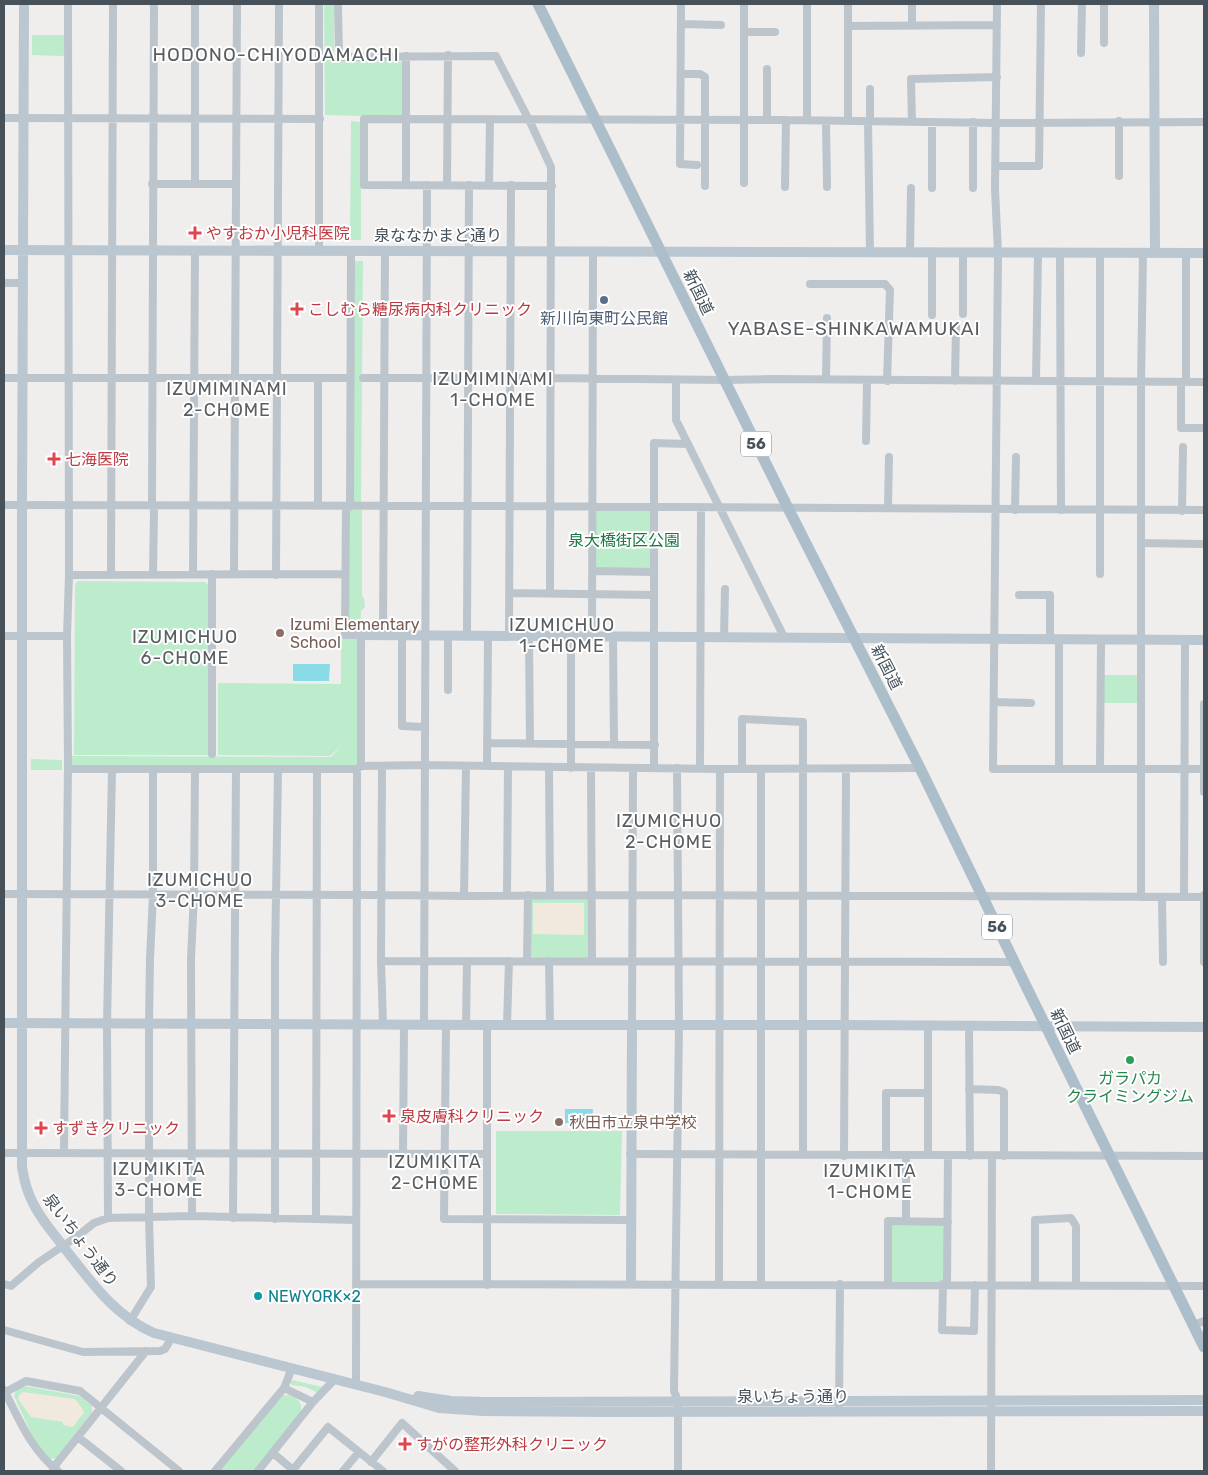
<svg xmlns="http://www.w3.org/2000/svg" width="1208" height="1475" font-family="Rubik,'Noto Sans JP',sans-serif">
<rect width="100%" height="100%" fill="#f0eded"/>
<path fill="#bceccc" d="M324 4H334V60L400 61 403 64 402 115 400 117 325 115Z
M32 35H64V56L32 55Z
M351 121 361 122V240H350Z
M353 261H363L361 503H352Z
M351 510H362V596L364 598 365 607 361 611 360 637 358 767H71L70 756 331 757 341 746 330 756 218 755V683L341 684V735V637L345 515Z
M597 511H650L652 513V567L650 569H597L595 566V513Z
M78 581 205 582 209 585V755H74L75 584Z
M1103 675H1138V703H1103Z
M31 759 62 760V770H31Z
M533 899H587L590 901V956L588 958H532L530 955V902Z
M496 1131H622L620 1215 496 1214Z
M894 1223 943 1225 945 1226V1280L943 1281H893L890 1279 891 1225Z
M292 1380 322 1387V1389L318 1393 306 1387 292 1385 290 1383Z
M25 1386 79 1396 92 1406V1412L56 1458 50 1459 37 1446 14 1396 16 1390Z
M283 1395C294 1395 303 1400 301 1412L256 1471H218Z"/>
<path fill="#f1e9de" d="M533 903H584V935L533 934Z
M23 1392 75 1399 82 1408 84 1414 81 1416 73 1427 63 1425V1422L31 1417 18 1399 19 1395Z"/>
<path fill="#8bdae7" d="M293 664H330L329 681H293Z
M565 1109H593L592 1124 565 1123Z"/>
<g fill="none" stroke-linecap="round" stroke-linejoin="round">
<path stroke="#bcc5cc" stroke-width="8" d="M338 4 339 57 496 56 531 124 551 167 550 593
M681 4 680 164 697 165
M912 4V26
M997 4 995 189 998 253 993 769H1204
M681 24 721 25
M848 26V4
M744 32H775
M1104 43V4
M1081 53 1082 4
M406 56V184
M682 74H700L705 77V186
M870 89V121
M4 118 320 119
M767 120V69
M807 120V4
M826 121 827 187
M848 121V26L997 25
M868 121 870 252
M912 122 911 79 997 77
M996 166H1039L1041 4
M1119 176V121
M744 183V4
M152 184H236
M195 184V4
M447 185 448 55
M489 185 490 120
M552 186 364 185V119L786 120 997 123 1204 122
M785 187 786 120
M932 188V122
M973 188V122
M319 250V4
M910 252 911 188
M963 253V314
M1060 253 1061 510
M4 283H23
M810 284H885L890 290 887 381
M932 315V252
M4 378H350
M363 378H551L725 380 771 379 1204 382
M826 379 827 318
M676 380V420L784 637
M955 381 956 326
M1036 381 1038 253
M1181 382V428H1204
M1186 382V253
M866 441 867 380
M4 505 510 506 1204 510
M318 506V378
M346 507 345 635H361V766L357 769V779L356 1385
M350 507 351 250
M888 508 889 457
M1015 510 1016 457
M1182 511 1183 447
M1141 543 1201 544
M593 571 654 572
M111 574 113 4
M153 574 154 512 152 502 154 4
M193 574 195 251
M234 574 237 4
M1100 574V253
M69 575 345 574
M276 575 279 4
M509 593 654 595
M1019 595H1050V640
M402 635V726L424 727
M4 636H67
M383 636 385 250
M467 636 469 185
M509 636 511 185
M529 637 530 743
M592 637 593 251
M613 637 614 745
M724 637 725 589
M448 690V636
M994 702 1031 703
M1204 704V792
M487 743 655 745
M212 754V574
M361 766 425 765 720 769 920 768
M382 766 381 961 383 1025
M487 766 488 636
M549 768 550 895
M571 768V637
M591 768 592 961
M654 768V443L688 444
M677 768 679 1025 674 1391 678 1401V1471
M700 768 701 508
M68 769H357
M742 769V719L803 722V1155
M1059 769V640
M1100 769 1101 640
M4 894 383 895 464 896 632 895 1204 897
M507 895 508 767
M464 896 466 766
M1141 897V383L1143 253
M1162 897 1163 962
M1184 897 1185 640
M527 960 528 895
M381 961 1014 962
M549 961 550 1025
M1204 962V895
M632 1024 633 768
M424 1025 427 185
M446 1025 444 1219 631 1220
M466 1025 467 961
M507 1025 509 961
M969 1025 970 1156
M969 1089 998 1090 1004 1092V1156
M64 1152 68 764 67 636 69 575 68 4
M4 1153 487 1154
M403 1154 404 1025
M630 1154 1204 1156
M886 1155V1093H928
M928 1155V1025
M844 1156 846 769
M192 1216 191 959 194 894 195 769
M108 1218 107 1024 112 769
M233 1218 236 769
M275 1219V959L278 769
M316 1219 317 769
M906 1221V1155
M4 1284 11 1286 39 1262 75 1238 94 1223 108 1218 192 1216 356 1220
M356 1284 1204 1286
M719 1284 720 769
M761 1284V769
M888 1284V1221L948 1222
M943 1284 942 1330 974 1331 975 1285
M947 1284 948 1155
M487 1285V1025
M1035 1285V1220L1071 1218 1076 1226V1285
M130 1321 151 1287 149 1218V1023L150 959 153 894V769
M1194 1325 1204 1321
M4 1330 83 1352 160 1351 165 1349 171 1339
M284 1388 313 1402
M4 1390C19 1419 31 1450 58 1471
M4 1393 26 1381 80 1391 179 1471
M839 1406 840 1284
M78 1437 121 1471
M273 1453 293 1470
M371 1462 402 1423 455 1471
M53 1468 146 1351
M215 1471 284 1388 292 1368
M258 1471 313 1402 335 1379
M292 1471 328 1427 383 1471
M343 1471 359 1452
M991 1471 992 1156"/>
<path stroke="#bbc7d0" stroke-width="10" d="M24 4 22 505V1167C24 1180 27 1192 33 1203 41 1220 55 1235 66 1250 92 1283 115 1316 154 1333L385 1392 439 1408 483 1411 605 1412 1204 1411
M1154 4 1155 253
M4 250 1204 253
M361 635 1204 640
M4 1023 487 1025H844L1204 1027
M631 1283 632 1024
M418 1396 451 1401 484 1402 1204 1400"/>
<path stroke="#adbecb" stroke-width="11" d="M538 4 788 508 920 768 1023 980 1204 1347"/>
</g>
<g fill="#e0444e" stroke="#fff" stroke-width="2">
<path d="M192.5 225.5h5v5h5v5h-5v5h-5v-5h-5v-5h5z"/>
<path d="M294.5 301.5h5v5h5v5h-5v5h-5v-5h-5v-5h5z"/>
<path d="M51.5 451.5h5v5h5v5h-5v5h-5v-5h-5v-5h5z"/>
<path d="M386.5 1108.5h5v5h5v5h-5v5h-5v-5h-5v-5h5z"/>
<path d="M38.5 1120.5h5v5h5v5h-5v5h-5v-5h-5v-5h5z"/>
<path d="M402.5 1436.5h5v5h5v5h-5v5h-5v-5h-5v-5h5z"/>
</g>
<circle fill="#5c6f8a" stroke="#fff" stroke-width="2" cx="604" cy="300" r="5"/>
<g fill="#8d6e63" stroke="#fff" stroke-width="2">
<circle cx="280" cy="633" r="5"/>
<circle cx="559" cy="1122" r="5"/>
</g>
<circle fill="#2e9e5b" stroke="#fff" stroke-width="2" cx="1130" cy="1060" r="5"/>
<circle fill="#0f9aa8" stroke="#fff" stroke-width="2" cx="258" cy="1296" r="5"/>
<g text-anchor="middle" stroke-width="4" stroke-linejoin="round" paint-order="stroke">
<g fill="#fff" stroke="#7e858b" stroke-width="1">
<rect x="741" y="431.5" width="30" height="25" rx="4"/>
<rect x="982" y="914.5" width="30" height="25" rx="4"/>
</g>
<g font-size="15" font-weight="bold" fill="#465159">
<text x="756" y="449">56</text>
<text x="997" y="932">56</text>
</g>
<g font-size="16" fill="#be3a42" stroke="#fff" text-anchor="start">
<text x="206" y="239">やすおか小児科医院</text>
<text x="308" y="315">こしむら糖尿病内科クリニック</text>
<text x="65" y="465">七海医院</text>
<text x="400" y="1122">泉皮膚科クリニック</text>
<text x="52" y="1134">すずきクリニック</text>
<text x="416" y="1450">すがの整形外科クリニック</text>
</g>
<g font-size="16" fill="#465159" stroke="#fff">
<text x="438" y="241">泉ななかまど通り</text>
<text transform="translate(699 292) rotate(64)" y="6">新国道</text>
<text transform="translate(887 667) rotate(63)" y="6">新国道</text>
<text transform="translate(1066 1031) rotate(64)" y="6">新国道</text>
<text transform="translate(81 1240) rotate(53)" y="6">泉いちょう通り</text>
<text x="793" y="1402">泉いちょう通り</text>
</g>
<g font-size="16" fill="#4e5e75" stroke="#fff">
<text x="604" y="324">新川向東町公民館</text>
</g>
<g font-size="16" fill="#1b7743" stroke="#fff">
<text x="624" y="546">泉大橋街区公園</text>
</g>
<g font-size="16" fill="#785e54" stroke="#fff" text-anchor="start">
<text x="290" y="630">Izumi Elementary<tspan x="290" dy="18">School</tspan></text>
<text x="569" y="1128">秋田市立泉中学校</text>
</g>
<g font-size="16" fill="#27864d" stroke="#fff">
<text x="1130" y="1084">ガラパカ<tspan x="1130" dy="18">クライミングジム</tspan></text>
</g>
<g font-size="16" fill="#0d838f" stroke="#fff" text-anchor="start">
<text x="268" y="1302">NEWYORK×2</text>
</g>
<g font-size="18" letter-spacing="1" fill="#5a5e61" stroke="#fff">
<text x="493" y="385">IZUMIMINAMI<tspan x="493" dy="21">1-CHOME</tspan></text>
<text x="227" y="395">IZUMIMINAMI<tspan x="227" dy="21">2-CHOME</tspan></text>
<text x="562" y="631">IZUMICHUO<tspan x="562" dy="21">1-CHOME</tspan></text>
<text x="185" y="643">IZUMICHUO<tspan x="185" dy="21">6-CHOME</tspan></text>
<text x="669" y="827">IZUMICHUO<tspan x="669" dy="21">2-CHOME</tspan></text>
<text x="200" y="886">IZUMICHUO<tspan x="200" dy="21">3-CHOME</tspan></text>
<text x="435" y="1168">IZUMIKITA<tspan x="435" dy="21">2-CHOME</tspan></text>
<text x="159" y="1175">IZUMIKITA<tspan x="159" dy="21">3-CHOME</tspan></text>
<text x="870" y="1177">IZUMIKITA<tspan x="870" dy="21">1-CHOME</tspan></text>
</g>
<g font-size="19" letter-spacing="1" fill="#5a5e61" stroke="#fff">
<text x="276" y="61">HODONO-CHIYODAMACHI</text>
<text x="854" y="335">YABASE-SHINKAWAMUKAI</text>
</g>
</g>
<rect width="1208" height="1475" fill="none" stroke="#465159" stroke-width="10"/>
</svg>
